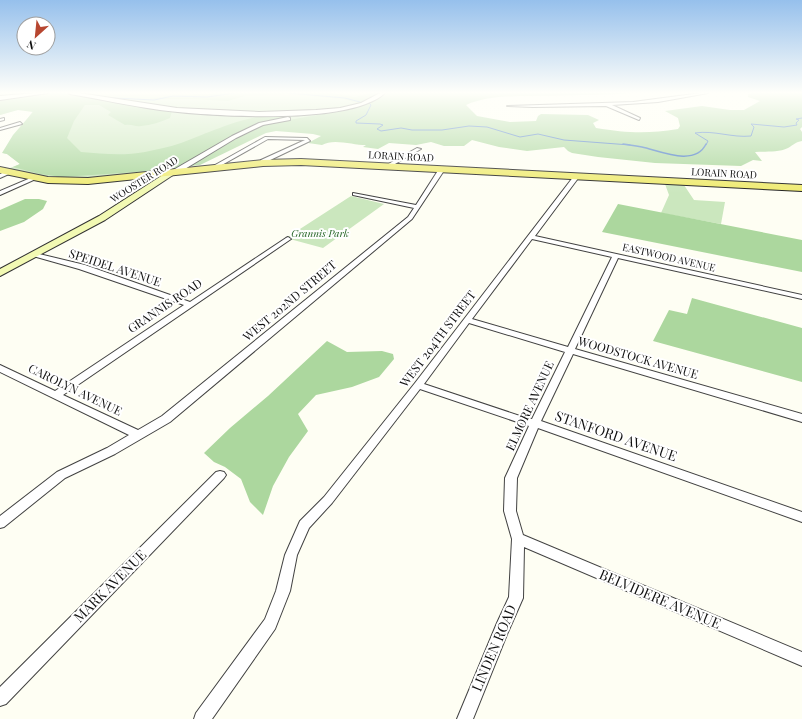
<svg xmlns="http://www.w3.org/2000/svg" width="802" height="719" font-family="'Playfair Display',serif">
<rect width="100%" height="100%" fill="#fefef3"/>
<path fill="#cbe7be" d="M0 93H540L451 99 257 126 172 173 71 181 5 170 20 164 7 154 3 153 33 111 36 103 0 115Z
M665 184 684 185 694 200 725 202 721 224 661 213 669 195Z
M351 196 384 204 323 248 286 238Z"/>
<path fill="#acd79e" d="M56 93 81 95 134 106 172 111 170 118C161 122 151 125 141 126 135 127 133 124 125 125L108 115 111 112 99 105H85L74 121 67 138 81 152C103 154 124 156 145 152 157 149 170 147 181 143 206 134 259 108 284 118L265 124 347 110 369 103 388 93H639C604 95 568 95 532 96 511 96 486 96 466 105L477 116 510 122 536 121 538 116 541 114 588 115 599 120 593 123 596 128C627 133 647 134 678 129L680 126 678 118 665 111 702 106 730 110H744L760 101 748 97V94L752 93H802V127L800 129 802 132V141C796 142 793 145 788 148 778 153 765 151 755 152L762 161 753 160 741 166 655 163 598 157 572 153 568 151 564 147 527 151 499 147 472 140 464 146H444L431 142 416 145 389 143 378 149 363 147 366 145C353 145 333 138 322 145L308 143 321 136 313 134 276 131 266 133 200 165 136 172 62 177 40 174 13 167 20 164 7 154 2 153 13 135 33 112 18 110 0 115V99L37 94Z
M230 93H332L355 97 370 93H381L359 103 343 99 287 94 245 96 228 101 191 99H150L169 96Z
M25 199H39L47 201 43 209 24 222 0 231V210Z
M618 204 802 240V272L602 232Z
M692 298 802 328V382L653 341 669 310 687 314Z
M327 341 347 352 382 351 393 354 394 359 379 377 352 387 316 395 298 414 308 431 289 457 273 486 263 515 250 502 241 479 225 467 214 462 204 453 230 428 268 396Z"/>
<g fill="none" stroke-linecap="round" stroke-linejoin="round">
<path stroke="#4678c4" stroke-width="1" d="M289 93 345 98 360 102
M114 98 154 100 173 96 207 97 235 93
M369 103 371 105 366 115 356 121V123L380 124 383 125 377 129 381 131 401 128 412 130H442L469 126 487 127 520 137 538 134 564 140 630 145
M706 145 708 141 695 133C714 130 732 138 751 136L754 127 751 124 784 127 797 125 796 123 799 120 796 119 802 118"/>
<path stroke="#4678c4" stroke-width="1.5" d="M623 144C630 145 636 146 642 147 660 151 695 167 706 144"/>
<defs>
<path id="minor" d="M701 93H708L658 102 612 105 640 118 639 120 606 106 533 107 507 106 633 102Z
M4 118V120L0 121V119Z
M20 122 22 124 0 130V128Z
M265 137 307 138 310 141 266 162 263 165 260 163 261 160 305 140 268 139 213 170 208 169Z
M417 148 421 149 388 168 383 167Z
M442 167 445 169 412 219 170 422 115 454 65 478 4 527 0 528V516L57 472 107 448 129 435 0 372V365L55 391 184 305 79 269 33 256V254L35 253 85 265 190 302 286 238 288 237 291 239 63 395 138 430 162 416 408 217 414 208 353 195V193L416 205 439 169Z
M9 170 11 171V173L0 178V174Z
M574 176 579 177 535 236 802 295V299L618 258 575 349 802 414V422L573 354 541 421 802 512V522L538 428 517 478 516 511 523 535 802 652V666L524 547 523 598 508 632 473 719H457L497 623 509 597 512 539 504 511 505 478 529 426 420 389 332 503 309 528 297 555 290 591 275 629 212 719H194L196 713 265 619 276 591 285 555 300 521 324 497 415 383ZM532 239 612 257 568 347 472 319ZM469 323 565 352 532 419 526 418 424 384Z
M33 177 38 178 0 195V191Z
M220 471 224 472 226 475 224 478 6 704 0 706V687L216 472Z"/>
<path id="tertiary" d="M35 93H48L0 100V96Z
M68 93H79L177 108 259 112 316 110 340 108 361 103 380 93H385C350 126 207 116 160 110 130 106 100 99 70 94Z
M288 117 290 118V120L263 125 236 138 175 175H169L168 173 232 136 259 123Z"/>
<path id="secondary" d="M169 171H172L176 173 105 220 0 276V269L99 216Z"/>
<path id="primary" d="M301 159 802 185V191L301 165 263 166 88 184 48 183 0 173V167L48 177 88 178 263 160Z"/>
</defs>
<use href="#minor" stroke="#424242" stroke-width="2"/>
<use href="#tertiary" stroke="#424242" stroke-width="2"/>
<use href="#secondary" stroke="#313131" stroke-width="2"/>
<use href="#primary" stroke="#202020" stroke-width="2"/>
<use href="#minor" fill="#fff" fill-rule="evenodd"/>
<use href="#tertiary" fill="#fff" fill-rule="evenodd"/>
<use href="#secondary" fill="#f2f9b3" fill-rule="evenodd"/>
<use href="#primary" fill="#efeb72" fill-rule="evenodd"/>
</g>
<linearGradient id="sky" x2="0" y2="1"><stop stop-color="#96c0ec"/><stop offset="0.48" stop-color="#fffffa"/><stop offset="1" stop-color="#fffffa" stop-opacity="0"/></linearGradient>
<rect width="802" height="193" fill="url(#sky)"/>
<g text-anchor="middle" stroke-width="4" stroke-linejoin="round" paint-order="stroke">
<g font-size="10" fill="#0f0f0f" stroke="#fff">
<text transform="translate(401 156) rotate(3)" y="4">LORAIN ROAD</text>
<text transform="translate(724 173) rotate(3)" y="4">LORAIN ROAD</text>
<text transform="translate(144 179) rotate(-32)" y="4">WOOSTER ROAD</text>
<text transform="translate(669 257) rotate(13)" y="4">EASTWOOD AVENUE</text>
</g>
<g font-size="10" font-style="italic" fill="#236424" stroke="#fff">
<text x="320" y="237">Grannis Park</text>
</g>
<g font-size="12" fill="#0f0f0f" stroke="#fff">
<text transform="translate(115 268) rotate(18)" y="4">SPEIDEL AVENUE</text>
<text transform="translate(290 301) rotate(-40)" y="4">WEST 202ND STREET</text>
<text transform="translate(165 306) rotate(-34)" y="4">GRANNIS ROAD</text>
<text transform="translate(438 339) rotate(-53)" y="4">WEST 204TH STREET</text>
<text transform="translate(638 358) rotate(16)" y="4">WOODSTOCK AVENUE</text>
<text transform="translate(75 390) rotate(26)" y="4">CAROLYN AVENUE</text>
<text transform="translate(530 406) rotate(-65)" y="4">ELMORE AVENUE</text>
</g>
<g font-size="14" fill="#0f0f0f" stroke="#fff">
<text transform="translate(616 436) rotate(19)" y="5">STANFORD AVENUE</text>
<text transform="translate(110 586) rotate(-45)" y="5">MARK AVENUE</text>
<text transform="translate(660 599) rotate(23)" y="5">BELVIDERE AVENUE</text>
<text transform="translate(494 648) rotate(-67)" y="5">LINDEN ROAD</text>
</g>
</g>
<g transform="translate(36 36) rotate(207)"><circle r="19" fill="#ffffff" stroke="#9f9f9f"/>
<path d="M0-3L7 15L0 10L-7 15Z" fill="#b74630"/>
<text y="-6" font-size="11" font-weight="bold" text-anchor="middle" fill="#0f0f0f">N</text>
</g>
</svg>
